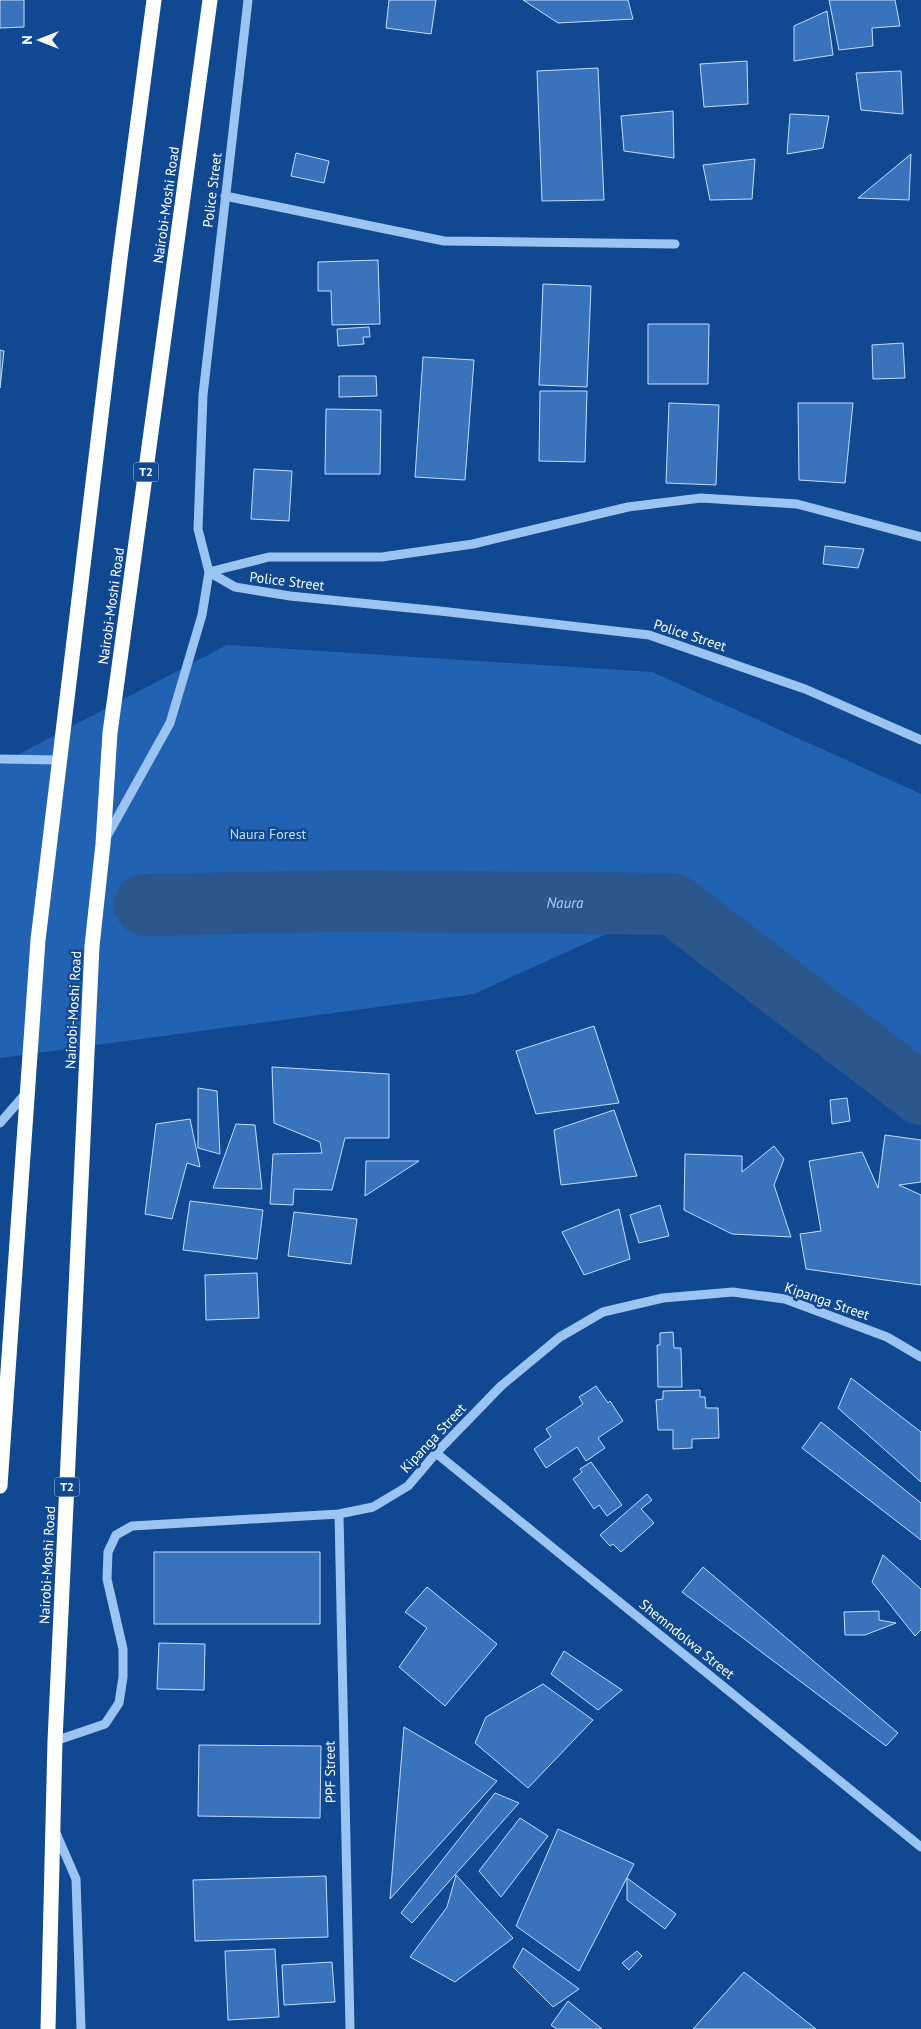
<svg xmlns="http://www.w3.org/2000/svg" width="921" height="2029" font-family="'PT Sans',sans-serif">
<rect width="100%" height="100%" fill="#104992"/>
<path fill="#2163b2" d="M227 645 652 672 921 794V1094L673 904 474 994 0 1058V764Z"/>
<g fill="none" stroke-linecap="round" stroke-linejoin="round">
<path stroke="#2c578d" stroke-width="62" id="s1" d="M145 905 346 901 673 904 921 1094"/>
</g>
<path fill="#3873bb" stroke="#c3defe" d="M0 0H24V27L0 28Z
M389 0H436L431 34 386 28Z
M523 0H628L633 19 558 23Z
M829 0H895L900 26 872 28 873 46 839 50Z
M827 11 833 55 794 61V26Z
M747 61 748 104 704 107 700 64Z
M598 68 604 200 542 201 537 71Z
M901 71 903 114 861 110 856 73Z
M673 111 674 158 624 151 621 116Z
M790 114 829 116 823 148 787 154Z
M296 153 329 161 324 183 291 176Z
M911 154 909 200 858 198Z
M755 159 752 199 710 200 703 165Z
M378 260 380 324 332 325 331 291H318V262Z
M543 284 591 286 587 387 539 385Z
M648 324H709L708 384H648Z
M369 327 370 337H363L364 344 338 346 337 329Z
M903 343 905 378 873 379 872 345Z
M0 350 4 351 0 388Z
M423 357 474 360 465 480 415 477Z
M339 376H376L377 396 339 397Z
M540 391H587L585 462 539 461Z
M669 403 719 405 716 485 666 483Z
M798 403H853L845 483 799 480Z
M326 409 381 410 380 474H325Z
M254 469 292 471 289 521 251 519Z
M825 546 864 549 858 568 823 564Z
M594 1026 619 1103 536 1114 516 1051Z
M272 1067 389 1074V1138H345L332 1190 294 1189 293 1205 270 1204 273 1154 322 1153 320 1142 274 1123Z
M198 1088 217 1091 220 1154 198 1148Z
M847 1098 850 1121 832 1124 830 1100Z
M614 1110 637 1176 561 1185 554 1130Z
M190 1119 200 1167 187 1163 172 1219 145 1214 156 1124Z
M236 1124 255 1125 262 1189 213 1188Z
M885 1135 921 1140V1182L899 1185 921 1195V1285L806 1269 800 1234 821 1231 809 1161 862 1152 878 1188Z
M774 1146 784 1159 774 1185 791 1237 732 1234 684 1210 685 1154 742 1156V1172Z
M366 1161H419L365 1196Z
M190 1201 263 1210 257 1259 183 1250Z
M660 1205 669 1236 639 1243 630 1215Z
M619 1209 630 1259 584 1275 562 1232Z
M294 1212 357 1219 351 1264 288 1256Z
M257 1273 259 1318 206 1320 205 1275Z
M673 1332 674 1348H681L682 1387H658L657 1345H660V1333Z
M851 1378 921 1432V1482L838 1408Z
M596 1386 608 1403 610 1401 623 1421 598 1438 605 1448 586 1461 577 1447 546 1468 534 1449 551 1437 546 1429 583 1404 579 1397Z
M700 1390V1397H705L706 1408H718L719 1438 692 1439V1448L673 1449V1430H658L656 1400 663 1399V1391Z
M821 1422 921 1503V1540L802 1448Z
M591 1462 622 1505 607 1516 599 1505 594 1509 573 1479 582 1472 580 1469Z
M647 1494 652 1500 641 1509 654 1523 621 1552 613 1544 610 1546 600 1535Z
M154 1552H320V1624H154Z
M883 1555 921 1589V1630L915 1636 872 1582Z
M703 1567 898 1733 886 1746 682 1592Z
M427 1587 497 1644 445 1706 399 1667 427 1628 405 1612Z
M879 1611V1620L896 1623 865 1635H845L844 1612Z
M159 1643 205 1644 204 1690 157 1689Z
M564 1651 622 1690 598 1710 551 1674Z
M543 1684 593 1720 528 1788 475 1743 486 1717Z
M404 1727 497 1781 390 1899Z
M199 1745 321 1746 320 1818 198 1816Z
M495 1793 519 1803 412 1923 401 1913Z
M520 1818 548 1836 501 1897 479 1871Z
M558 1829 634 1864 579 1971 516 1926Z
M456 1875 513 1938 455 1982 410 1957 447 1907Z
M326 1876 328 1937 195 1941 193 1880Z
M627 1878 676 1914 665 1929 627 1900Z
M523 1948 579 1989 553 2007 513 1967Z
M275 1949 279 2017 228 2020 225 1951Z
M637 1951 642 1956 629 1970 622 1963Z
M332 1962 335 2002 284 2005 282 1965Z
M744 1972 816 2029H693Z
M568 2001 602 2029H557L551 2025Z"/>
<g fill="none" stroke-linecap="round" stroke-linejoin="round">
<path stroke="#9bc4f3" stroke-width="9" d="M248 0 203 395 198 529 209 572 235 587 290 596 440 611 649 635 805 689 921 740
M225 196 444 241 675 244
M0 759 59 760
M106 838 170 723 202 615 209 572 269 557H382L473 544 628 507 701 498 797 504 921 537
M0 1123 26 1093
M436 1453 921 1847
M339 1514 350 2029
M55 1741 105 1724 119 1703 123 1677V1649L107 1579 108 1552 116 1535 132 1526 339 1514 373 1507 408 1486 436 1453 501 1386 560 1337 603 1312 663 1298 733 1292 785 1299 887 1337 921 1357
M56 1833 76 1879 81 2029"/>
<path stroke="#fff" stroke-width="15" d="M0 1486 38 940 120 258 154 0
M48 2029 55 1741 92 946 103 844 110 733 210 0"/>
</g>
<g text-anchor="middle" stroke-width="5" stroke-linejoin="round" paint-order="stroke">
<g fill="#104992" stroke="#b7c8de" stroke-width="1">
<rect x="133.5" y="462.5" width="25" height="19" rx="4"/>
<rect x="54.5" y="1477.5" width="25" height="19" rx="4"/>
</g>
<g font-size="12" font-weight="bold" fill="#fff">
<text x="146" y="476">T2</text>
<text x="67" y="1491">T2</text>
</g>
<g font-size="14" fill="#fff" stroke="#104992">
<text transform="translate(212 190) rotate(-83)" y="5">Police Street</text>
<text transform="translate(166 205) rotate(-82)" y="5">Nairobi-Moshi Road</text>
<text transform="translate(287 581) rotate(7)" y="5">Police Street</text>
<text transform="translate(111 606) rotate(-82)" y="5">Nairobi-Moshi Road</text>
<text transform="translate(690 635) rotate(18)" y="5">Police Street</text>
<text transform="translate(73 1010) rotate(-87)" y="5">Nairobi-Moshi Road</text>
<text transform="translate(827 1301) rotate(19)" y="5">Kipanga Street</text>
<text transform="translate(433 1438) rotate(-47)" y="5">Kipanga Street</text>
<text transform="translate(47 1565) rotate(-87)" y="5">Nairobi-Moshi Road</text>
<text transform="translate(687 1639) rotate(39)" y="5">Shemndolwa Street</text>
<text transform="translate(330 1772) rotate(-91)" y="5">PPF Street</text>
</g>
<g font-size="14" fill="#c3defe" stroke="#104992">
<text x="268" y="839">Naura Forest</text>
</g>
<g font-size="15" font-style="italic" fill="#a7cefa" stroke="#104992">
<text dy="5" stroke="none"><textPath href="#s1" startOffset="420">Naura</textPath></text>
</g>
</g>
<g transform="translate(40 40) rotate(270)" stroke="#104992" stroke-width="4" paint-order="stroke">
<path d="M0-4L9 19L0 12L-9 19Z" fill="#ffffff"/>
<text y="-8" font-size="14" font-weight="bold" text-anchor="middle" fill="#ffffff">N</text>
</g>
</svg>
